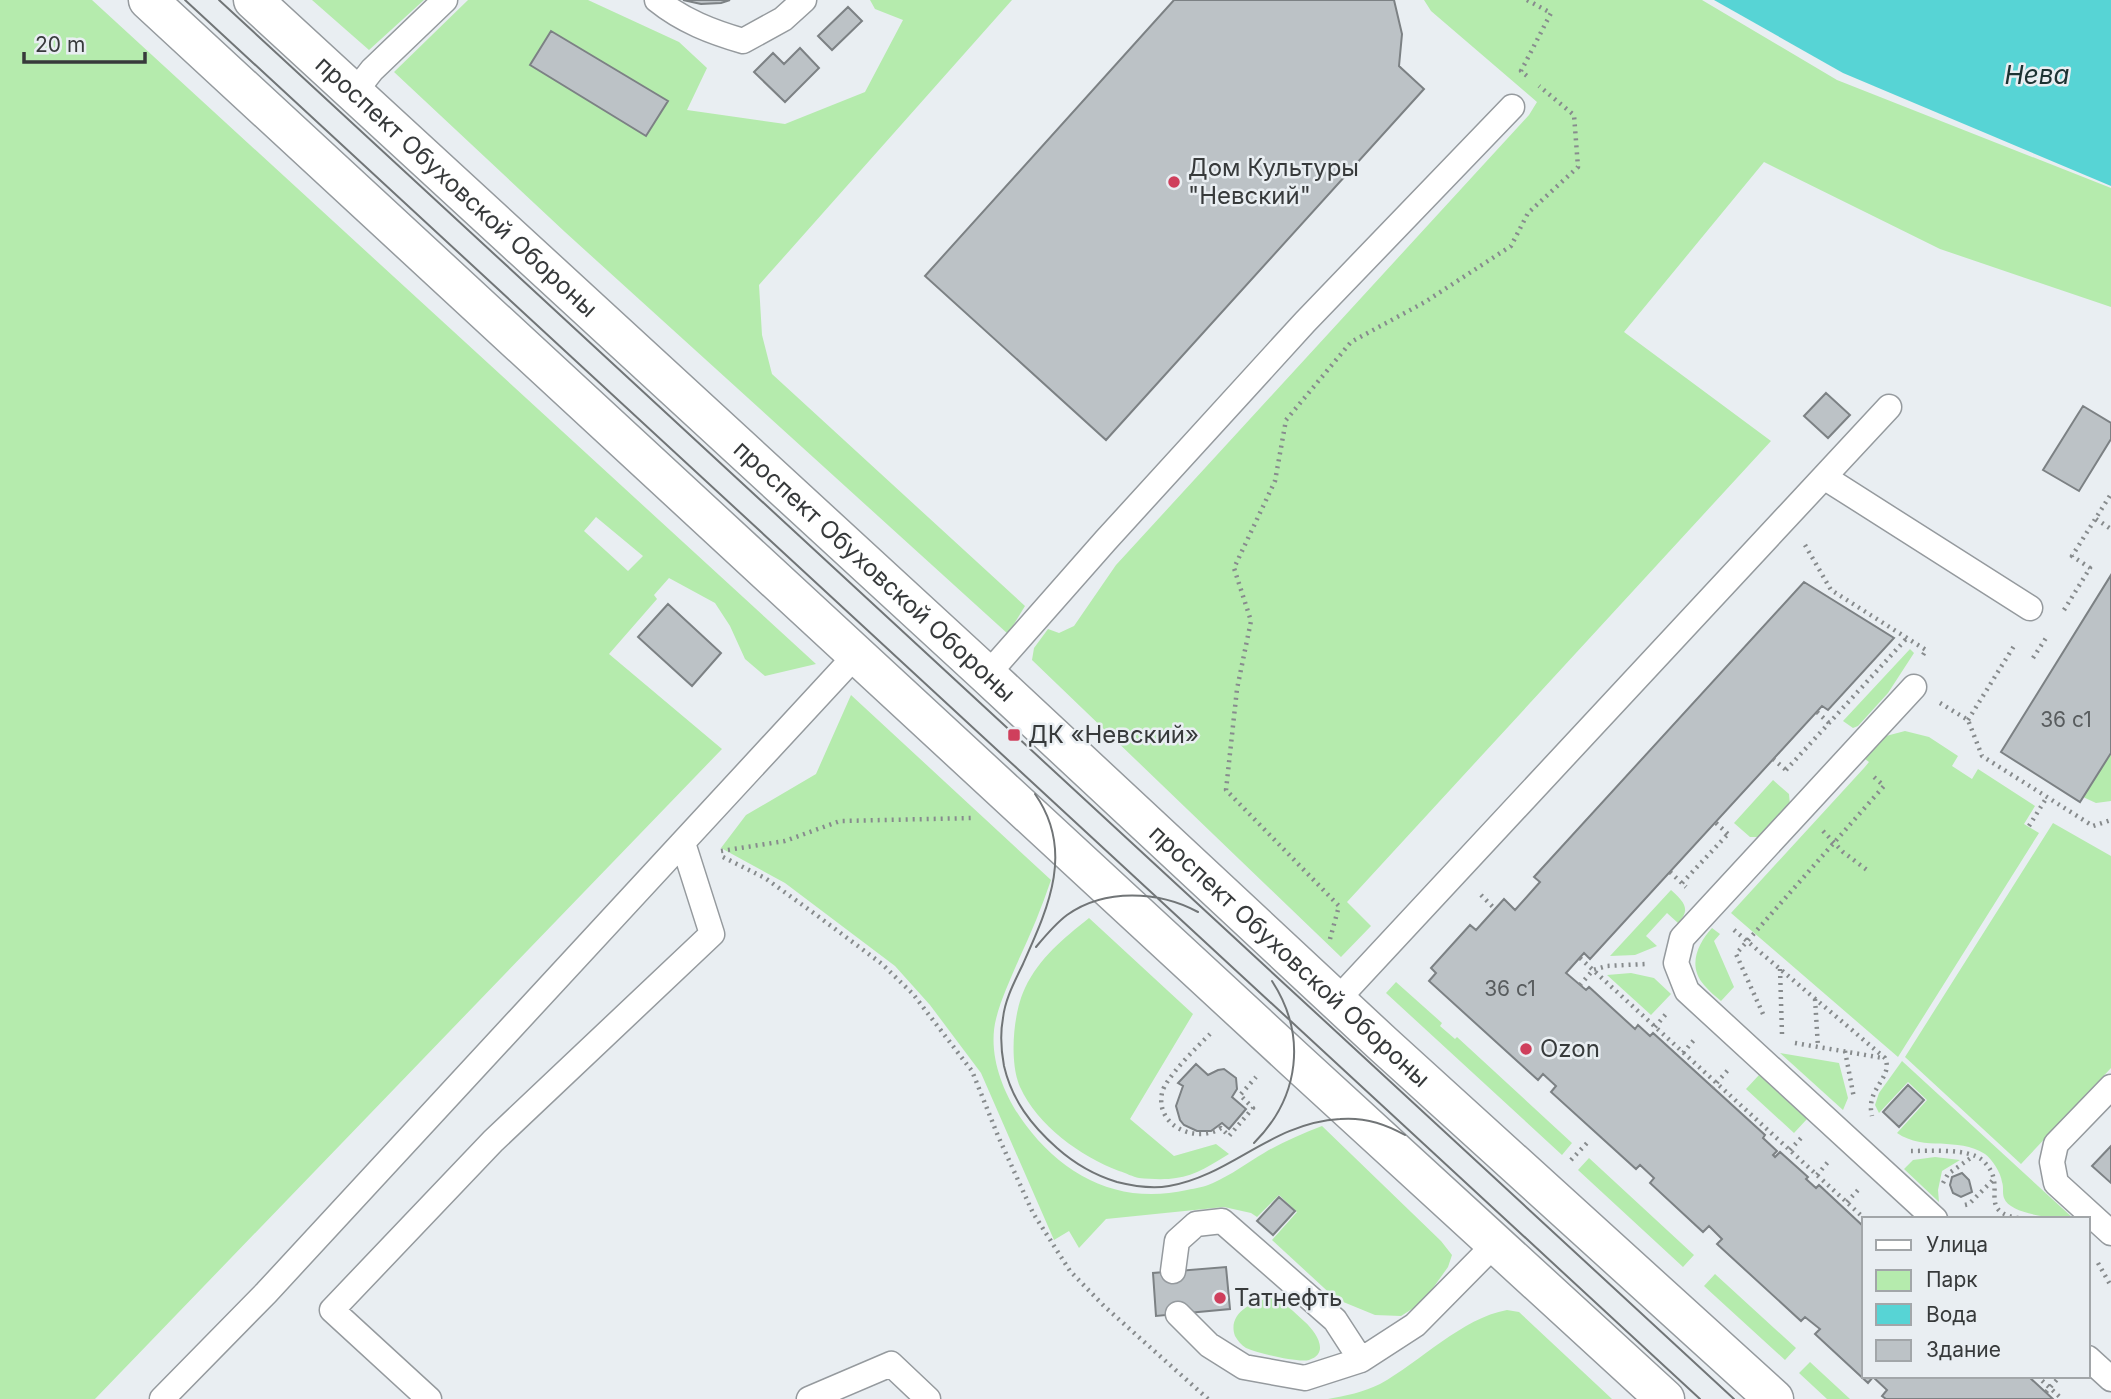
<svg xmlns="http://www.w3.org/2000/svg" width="2111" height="1399" font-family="Inter,sans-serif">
<rect width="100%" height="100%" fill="#e9eef2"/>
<path fill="#b5ebad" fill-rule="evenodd" d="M0 0H92L816 664 765 676 745 659 730 626 715 603 669 578 654 595 657 599 609 654 722 749 95 1399H0ZM596 517 643 556 628 571 584 531Z
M312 0H424L369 50Z
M468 0H588L679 42 707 68 687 110 785 124 865 92 903 20 875 9 870 0H1012L759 285 762 335 772 374 1025 606 1008 634 565 232 394 72ZM551 31 667 101 647 135H646Z
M1424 0H1702L1837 80 2111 188V307L1940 249 1764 162 1624 332 1771 441 1347 902 1371 926 1341 957 1032 660 1034 648 1048 629 1059 633 1074 626 1116 565 1529 115 1537 102 1431 11Z
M1910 649 1914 653 1888 693 1858 726 1853 728 1843 721Z
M851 695 1051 880C1042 907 1031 933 1019 959 1011 978 1001 999 996 1019 987 1055 1004 1096 1025 1124 1065 1178 1121 1205 1187 1190 1196 1188 1205 1187 1213 1183 1231 1175 1247 1163 1264 1153 1282 1142 1302 1134 1322 1126L1441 1241 1452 1255 1448 1267 1423 1302 1401 1316 1375 1315 1336 1299 1272 1240 1297 1212 1279 1195 1257 1217 1251 1213 1224 1207 1106 1219 1079 1248 1069 1231 1054 1240 981 1073 930 1005 895 966 785 883 721 848 746 815 816 774Z
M1905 731 1929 737 1958 756 1952 766 1972 779 1978 769 2035 806 2024 824 2039 833 1898 1057 1731 913 1864 768 1869 762 1865 759 1886 736Z
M2111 753V801L2096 803 2083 797Z
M1773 780 1789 794 1790 805 1761 837H1750L1734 823Z
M2053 823 2111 856V1068L2021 1164 1905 1057Z
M1671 890C1683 901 1692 909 1678 923L1667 913 1646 936 1657 946 1635 955 1610 956Z
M1089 918 1193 1014 1130 1119 1174 1156 1216 1144 1229 1154C1214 1163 1195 1176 1176 1178 1165 1180 1150 1179 1139 1178 1133 1177 1126 1173 1119 1171 1080 1156 1038 1126 1020 1087 1009 1062 1013 1013 1025 988 1040 957 1063 939 1089 918Z
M1712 928 1720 934 1714 941 1734 987 1721 1001C1715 996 1709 991 1704 985 1687 966 1698 943 1712 928Z
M1631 973 1654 978 1671 994 1651 1015 1607 975Z
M1396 982 1442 1023 1440 1026 1455 1039 1457 1037 1572 1143 1562 1155 1386 993Z
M1780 1053 1839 1063 1848 1098 1843 1110Z
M1902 1061 2074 1219C2058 1219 2010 1215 2004 1198 2002 1193 2004 1187 2002 1182 2001 1173 1992 1159 1985 1154 1957 1136 1925 1152 1897 1133L1927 1100 1908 1082 1879 1113 1875 1105 1879 1093Z
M1759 1075 1807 1119 1794 1133 1746 1089Z
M1935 1157 1960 1160 1942 1171 1938 1190 1939 1202 1904 1169 1913 1160Z
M1589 1158 1694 1255 1683 1267 1578 1170Z
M1715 1274 1796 1348 1785 1360 1704 1286Z
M1270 1298C1284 1301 1294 1312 1305 1322 1315 1331 1331 1353 1309 1360 1298 1363 1257 1353 1246 1348 1241 1345 1238 1341 1235 1336 1227 1314 1252 1301 1270 1298Z
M1507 1310 1519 1312 1612 1399H1328C1345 1396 1364 1392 1380 1384 1420 1362 1462 1318 1507 1310Z
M1810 1362 1850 1399H1827L1799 1373Z"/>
<path fill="#57d4d5" d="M1714 0H2111V186L1843 73Z"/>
<path fill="#bcc2c6" stroke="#7c8184" stroke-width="2" d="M683 0H730L721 3 701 4Z
M1174 0H1394L1402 34 1399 66 1424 89 1106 440 925 276Z
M848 7 862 21 832 50 818 36Z
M551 31 668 101 646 136 530 65Z
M800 48 819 68 785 102 754 72 773 53 784 64Z
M1826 393 1850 415 1828 438 1804 416Z
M2083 406 2111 423V439L2079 491 2043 470Z
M2111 575V753L2080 802 2001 752Z
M1804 582 1894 638 1828 710 1822 706 1590 959 1584 953 1566 973 1586 990 1589 987 1635 1029 1638 1025 1650 1036 1653 1033 1765 1135 1763 1138 1777 1151 1773 1155 1775 1157 1780 1152 1808 1177 1806 1179 1816 1188 1819 1185 1864 1227V1376H2028L2053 1399H1886L1882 1396 1887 1390 1873 1377 1868 1383 1815 1334 1820 1329 1805 1317 1801 1321 1717 1244 1722 1239 1709 1226 1703 1232 1650 1183 1654 1178 1640 1165 1636 1169 1551 1092 1556 1086 1543 1074 1538 1080 1429 981 1436 973 1431 968 1470 925 1476 930 1504 899 1515 910 1540 882 1534 877Z
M668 604 721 653 692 686 638 637Z
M1196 1064 1208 1075 1218 1070 1224 1069 1236 1078 1237 1089 1232 1097 1246 1109 1229 1129 1222 1123 1211 1131H1197L1184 1125 1180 1120 1176 1106 1183 1086 1178 1083Z
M1908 1085 1924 1100 1899 1127 1883 1112Z
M2111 1146V1183L2092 1166Z
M1962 1173 1969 1180 1972 1192 1961 1197 1953 1193 1950 1185 1952 1177Z
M1279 1197 1295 1211 1273 1235 1257 1221Z
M1226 1267 1230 1309 1156 1316 1153 1273Z"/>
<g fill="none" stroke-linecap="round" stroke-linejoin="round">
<defs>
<path id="lane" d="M657 0C683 21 712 32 743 41L783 19 804 0
M354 93 372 70 445 0
M1824 477 2030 608
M987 675 1106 540 1305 322 1512 107
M1914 687 1682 938 1676 963 1687 991 1935 1219
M1337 1000 1889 407
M2111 1087 2056 1144 2052 1162 2056 1183 2111 1233
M1173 1271 1177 1241 1196 1224 1222 1221 1335 1320 1361 1360
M1178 1314 1209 1345 1244 1367 1305 1378 1361 1360 1415 1325 1495 1244
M2088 1358 2111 1379
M162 1399 266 1293 856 655
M429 1399 332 1310 493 1141 712 934 683 843
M809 1399 891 1364 928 1399"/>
<g id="secondary">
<path d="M148 0 1295 1060 1665 1399"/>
<path id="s1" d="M253 0 987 675 1383 1044 1774 1399"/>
</g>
</defs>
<use href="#lane" stroke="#959a9e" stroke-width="27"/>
<use href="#secondary" stroke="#959a9e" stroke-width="41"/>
<path stroke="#878b8d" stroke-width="4.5" stroke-dasharray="2 5" stroke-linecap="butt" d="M1527 0 1551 13 1521 71 1527 76
M2096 519 2111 529
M1805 545 1831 590 1926 650 1923 655
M2064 610 2090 568 2072 556 2111 494
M2033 658 2046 638
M1940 703 1968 720 1982 756 2093 826 2111 820
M1817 712 1829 723
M1968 720 2014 646
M1773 759 1786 770
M1786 770 1907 638
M1716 823 1728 834
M2029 826 2047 797
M1823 831 1843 852 1867 870
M721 851 785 841 840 821 974 818
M723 857 765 878 815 914 882 964 913 994 972 1071 998 1136 1033 1213 1070 1271 1104 1306 1208 1399
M1670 872 1686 887
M1682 883 1728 834
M1481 895 1495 909
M1734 930 1885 1058C1894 1078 1865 1088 1872 1116
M1330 939 1339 906 1226 790 1237 689 1251 621 1234 568 1275 481 1286 420 1351 342 1425 302 1511 246 1528 213 1578 167 1574 115 1539 86
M1580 958 1865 1219
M1780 969 1782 1034
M1580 985 1593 970 1607 966 1645 964
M1815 999 1818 1047
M1763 1014 1736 954 1884 786 1874 777
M1655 1027 1666 1014
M1210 1034C1198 1046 1165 1078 1162 1093 1155 1126 1196 1144 1221 1128L1229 1136 1253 1108 1240 1095 1256 1077
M1795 1043 1883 1058
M1845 1051 1854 1098
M1683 1053 1694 1040
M1712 1088 1728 1070
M1790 1150 1801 1138
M1911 1151C1930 1151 1968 1148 1982 1160 2012 1186 1971 1213 2025 1219
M1571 1160 1587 1143
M1817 1175 1828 1162
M1943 1183 1948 1174 1972 1157
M1847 1202 1858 1190
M1965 1205 1969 1204 1993 1180
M2098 1263 2111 1286
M2037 1376 2062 1399
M2046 1392 2060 1376"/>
<use href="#lane" stroke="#fff" stroke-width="24"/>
<use href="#secondary" stroke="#fff" stroke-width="38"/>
<path stroke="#717577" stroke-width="2" d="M185 0 1700 1399
M219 0 1734 1399
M1035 794C1075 851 1048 908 1023 964 1015 981 1005 999 1003 1018 1000 1034 1001 1050 1004 1066 1012 1100 1031 1125 1057 1148 1075 1164 1094 1175 1117 1182 1133 1186 1152 1189 1169 1186 1232 1175 1271 1123 1340 1119 1363 1117 1384 1123 1405 1135
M1036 947C1046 935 1055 924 1067 915 1105 888 1159 891 1198 912
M1254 1143C1300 1097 1307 1035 1272 981"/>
</g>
<g fill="#cf3f5c" stroke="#e9eef2" stroke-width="2.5">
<circle cx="1174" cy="182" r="7"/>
<rect x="1007" y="728" width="14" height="14" rx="3.5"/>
<circle cx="1526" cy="1049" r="7"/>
<circle cx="1220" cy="1298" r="7"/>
</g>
<g text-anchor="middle" stroke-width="5" stroke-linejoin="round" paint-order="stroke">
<g font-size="21" fill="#585c5e">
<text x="2066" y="727">36 с1</text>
<text x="1510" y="996">36 с1</text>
</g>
<g font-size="24" fill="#373a3b" stroke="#e9eef2" text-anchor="start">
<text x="1188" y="176">Дом Культуры<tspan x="1188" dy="28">"Невский"</tspan></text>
<text x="1028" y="743">ДК «Невский»</text>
<text x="1540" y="1057">Ozon</text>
<text x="1234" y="1306">Татнефть</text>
</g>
<g font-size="24" fill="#373a3b" stroke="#e9eef2">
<text dy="8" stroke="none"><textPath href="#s1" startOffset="276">проспект Обуховской Обороны</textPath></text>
<text dy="8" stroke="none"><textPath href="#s1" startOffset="844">проспект Обуховской Обороны</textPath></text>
<text dy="8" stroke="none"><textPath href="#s1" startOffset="1410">проспект Обуховской Обороны</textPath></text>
</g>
<g font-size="26" font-style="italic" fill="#1c3232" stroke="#e9eef2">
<text x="2037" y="84">Нева</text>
</g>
</g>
<rect x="1862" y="1217" width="228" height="161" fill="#e9eef2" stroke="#a2a6a9" stroke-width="2"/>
<rect x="1876" y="1240" width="35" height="10" fill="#ffffff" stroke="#a2a6a9" stroke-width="2"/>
<text x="1926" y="1252" font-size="21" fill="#373a3b">Улица</text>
<rect x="1876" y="1270" width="35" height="21" fill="#b5ebad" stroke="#a2a6a9" stroke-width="2"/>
<text x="1926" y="1287" font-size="21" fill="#373a3b">Парк</text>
<rect x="1876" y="1304" width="35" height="21" fill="#57d4d5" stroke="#a2a6a9" stroke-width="2"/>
<text x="1926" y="1322" font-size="21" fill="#373a3b">Вода</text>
<rect x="1876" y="1340" width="35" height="21" fill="#bcc2c6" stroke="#a2a6a9" stroke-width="2"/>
<text x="1926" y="1357" font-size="21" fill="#373a3b">Здание</text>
<path d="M24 52v10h121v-10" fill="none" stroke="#373a3b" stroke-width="3.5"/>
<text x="35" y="52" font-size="21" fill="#373a3b" stroke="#e9eef2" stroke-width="5" paint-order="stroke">20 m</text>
</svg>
